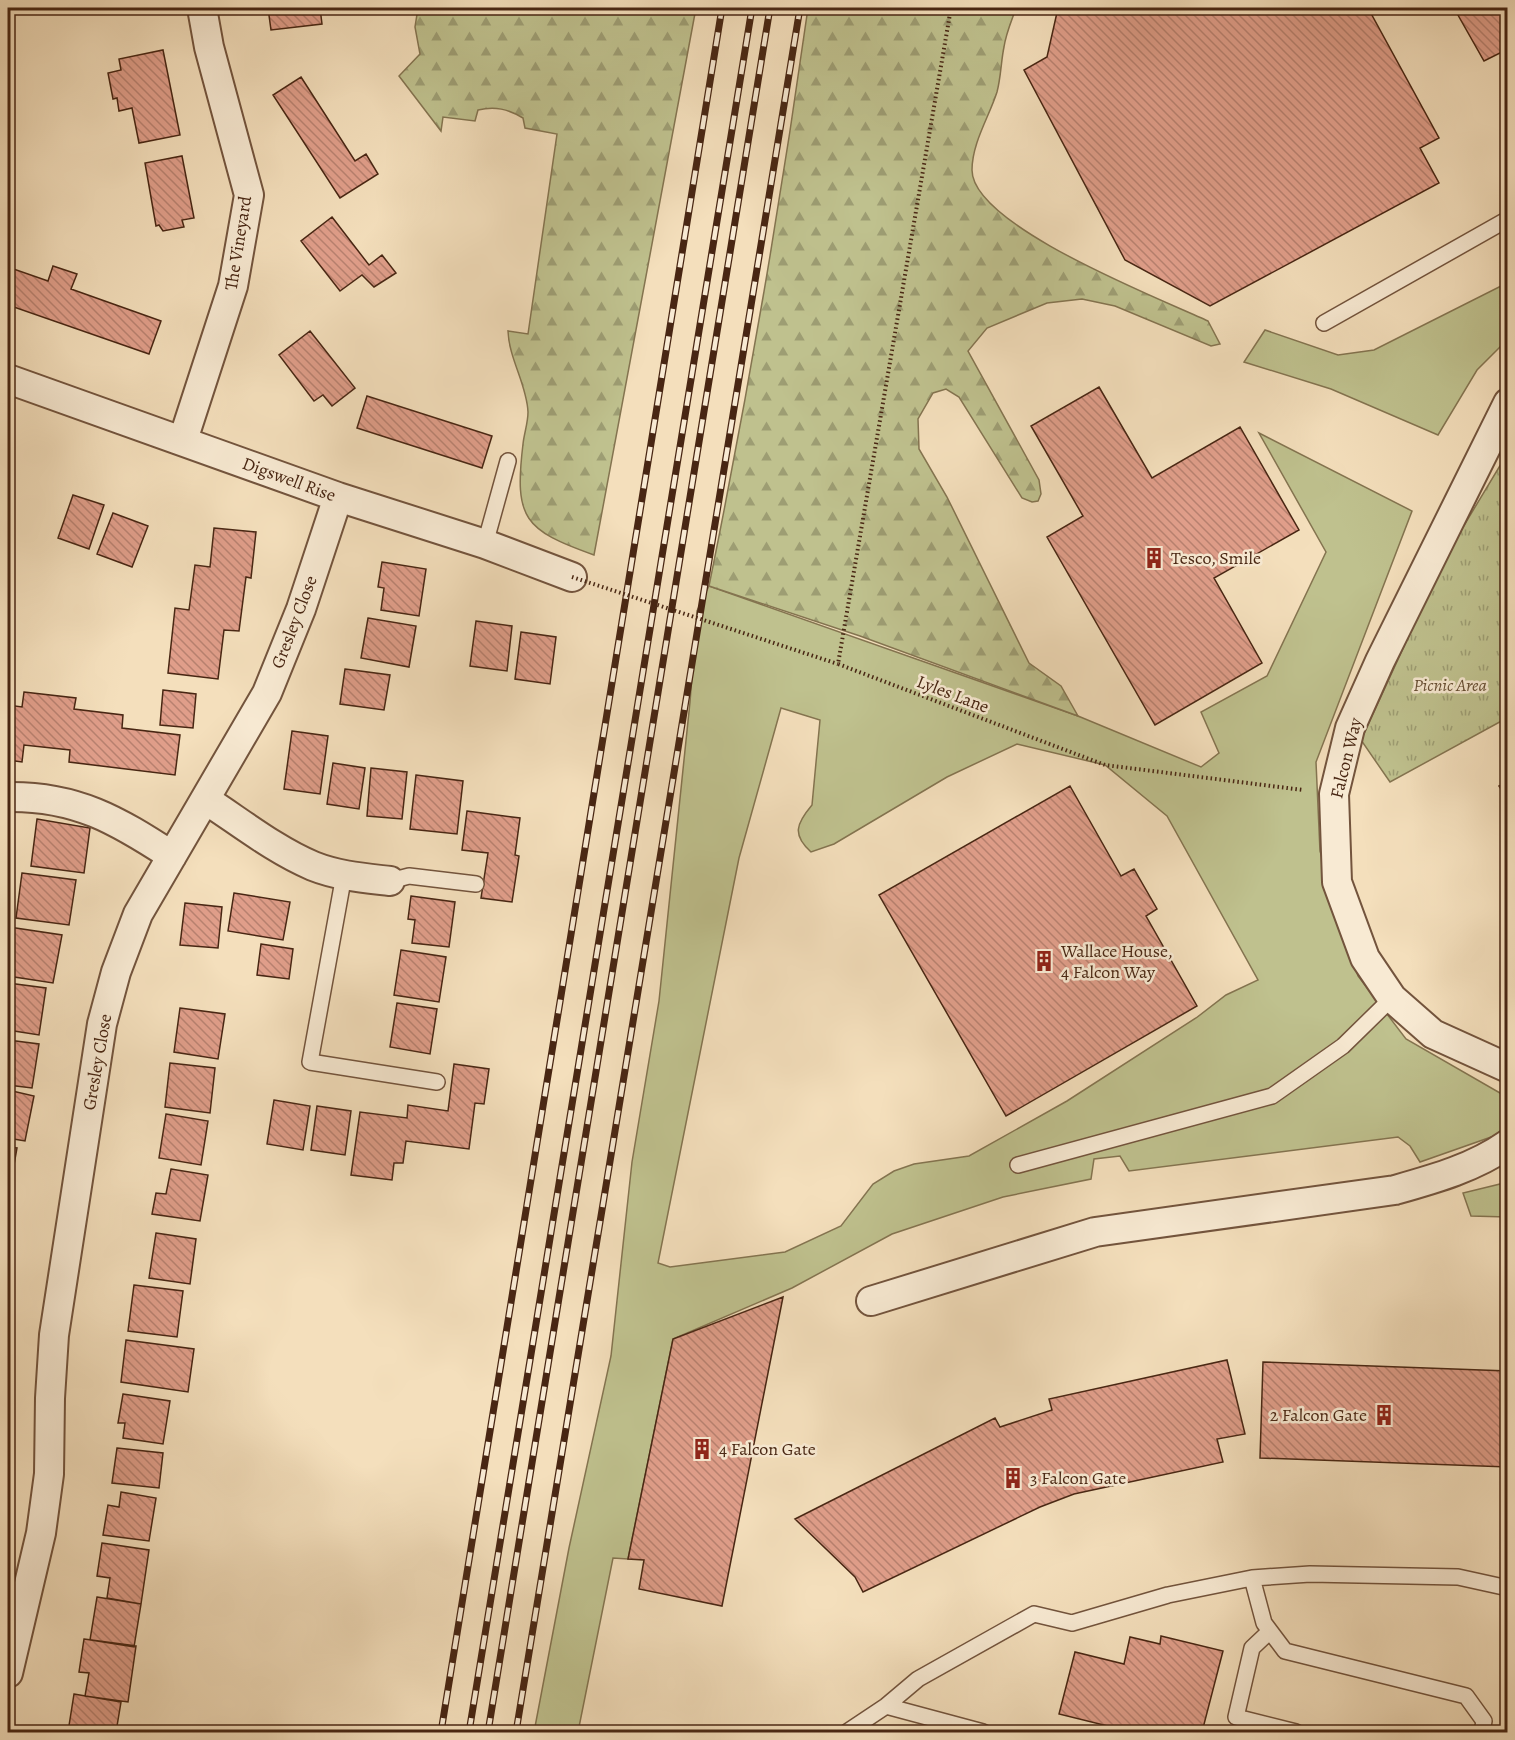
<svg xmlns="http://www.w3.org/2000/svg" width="1515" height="1740" font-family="Alegreya,serif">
<defs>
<pattern id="forest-firs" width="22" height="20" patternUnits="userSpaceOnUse" patternTransform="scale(1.5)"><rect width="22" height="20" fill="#bfc18e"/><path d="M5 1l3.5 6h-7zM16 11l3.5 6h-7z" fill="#9d9d73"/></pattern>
<pattern id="park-tufts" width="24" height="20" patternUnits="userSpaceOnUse" patternTransform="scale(1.5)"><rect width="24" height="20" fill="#bfc18e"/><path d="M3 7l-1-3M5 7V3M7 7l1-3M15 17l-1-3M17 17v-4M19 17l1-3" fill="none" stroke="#9d9d73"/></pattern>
<pattern id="building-back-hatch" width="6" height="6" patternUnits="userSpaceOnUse" patternTransform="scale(1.5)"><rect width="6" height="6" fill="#e09e8a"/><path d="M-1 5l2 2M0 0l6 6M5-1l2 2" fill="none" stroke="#b88170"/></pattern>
</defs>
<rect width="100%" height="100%" fill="#f4dfbc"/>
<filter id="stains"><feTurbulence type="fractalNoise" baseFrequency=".00333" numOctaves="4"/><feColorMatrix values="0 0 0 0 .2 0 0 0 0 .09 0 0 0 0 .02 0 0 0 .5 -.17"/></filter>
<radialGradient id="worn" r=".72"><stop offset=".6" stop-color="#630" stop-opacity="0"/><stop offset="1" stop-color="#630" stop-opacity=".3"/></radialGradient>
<path fill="#bfc18e" stroke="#847450" stroke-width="1.5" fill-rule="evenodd" d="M1507 283V340L1477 370 1438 435 1331 389 1244 362 1265 330 1338 355 1374 350Z
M1259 433 1412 511 1316 762 1320 851 1358 976 1406 1039 1507 1097 1508 1125 1494 1136 1420 1162 1410 1146 1398 1137 1129 1171 1120 1156 1094 1159 1091 1179 1003 1197 892 1234 792 1288 673 1339 628 1559 613 1558 578 1732H534L569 1548 611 1356 632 1162 659 1001 690 702 697 611 709 586 1078 716 1201 767 1219 753 1201 712 1267 676 1326 552ZM781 708 820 720 812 805C796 824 792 835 811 852L834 844 947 777 1017 744 1105 765 1167 816 1258 980 1226 995 1196 1018 1067 1101 969 1156 914 1164 894 1171 873 1184 841 1226 785 1252 670 1267 658 1263 739 858Z
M1507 1179V1217L1471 1216 1463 1193 1504 1183Z"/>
<path fill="url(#forest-firs)" stroke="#847450" stroke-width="1.5" d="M418 8H696L594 555C524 530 514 519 523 444 524 434 528 423 528 412 527 385 509 359 508 331L528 334 557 134 525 128 523 118C508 109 495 106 478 110L475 121 443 117 441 131 399 76 420 54 415 27Z
M808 8H1016C1012 20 1006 33 1004 47 1001 61 1001 77 997 92 989 117 972 143 972 170 972 226 1161 299 1208 321L1220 344 1211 346 1115 306 1082 299 1047 303 987 328 968 351 1039 480 1041 494 1038 501 1032 502 1022 498 959 397 946 389 933 393 918 419 919 449 947 497 1029 663 1061 686 1078 716 860 636 709 586C748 394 781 201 808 8Z"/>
<path fill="url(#park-tufts)" stroke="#847450" stroke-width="1.5" d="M1507 454V718L1390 782 1361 740 1445 557Z"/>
<path fill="url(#building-back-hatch)" stroke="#482613" stroke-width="1.5" d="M268 8H320L322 24 271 30Z
M1058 8H1368L1439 138 1420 148 1439 183 1210 306 1125 260 1024 70 1047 57Z
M1454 8H1508V49L1484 61Z
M163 50 180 135 139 143 132 108 119 111 117 98 113 99 108 73 121 70 119 59Z
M301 77 355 161 366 154 378 174 340 198 273 95Z
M182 156 194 218 182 220 184 227 163 231 159 225 156 226 145 163Z
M332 217 369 265 382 255 396 273 374 287 362 275 340 291 301 241Z
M53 266 77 274 71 289 161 321 149 354 8 305V267L48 281Z
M310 331 355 388 332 406 323 395 314 401 279 355Z
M1099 387 1152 478 1240 427 1299 530 1214 578 1262 663 1155 725 1047 537 1083 516 1031 426Z
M367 396 492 436 482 468 357 428Z
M73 495 104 505 89 549 58 538Z
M113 513 148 526 132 567 97 554Z
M214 528 256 532 251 578 246 577 239 631 224 630 218 679 168 673 175 608 189 610 195 565 210 567Z
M382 562 426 569 419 616 381 610 384 588 378 587Z
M368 618 416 626 409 667 361 658Z
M476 621 512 626 507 671 470 666Z
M521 632 556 637 550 684 515 679Z
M345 669 390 675 384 710 340 704Z
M163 690 196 694 193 728 160 725Z
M24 692 76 698 74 709 123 715 122 728 180 735 175 775 69 762 70 750 24 745 22 762 8 760V705L22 707Z
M292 731 328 736 320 794 284 789Z
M333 763 365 768 359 809 327 804Z
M371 768 407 772 402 819 367 816Z
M416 775 463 781 457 834 410 829Z
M1508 781V800L1499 786Z
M1070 786 1121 876 1134 869 1157 909 1146 916 1197 1006 1006 1116 879 895Z
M467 811 520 818 515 855 519 856 512 902 481 898 488 853 462 850Z
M37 819 90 828 84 873 31 866Z
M22 873 76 880 69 925 16 918Z
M234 893 290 902 283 940 228 931Z
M411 896 455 902 449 947 412 943 415 920 408 919Z
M185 903 222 907 218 948 180 945Z
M9 927 62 935 53 983 8 976Z
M261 944 293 949 289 979 257 975Z
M401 950 446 957 439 1002 394 995Z
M8 983 46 988 39 1035 8 1030Z
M397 1003 437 1009 430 1054 390 1047Z
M180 1008 225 1014 218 1059 174 1052Z
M8 1040 39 1044 32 1088 8 1085Z
M170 1063 215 1068 210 1113 165 1107Z
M454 1064 489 1069 484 1104 475 1103 469 1149 406 1141 403 1163H394L392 1180 351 1175 360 1112 407 1118 408 1105 448 1111Z
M8 1090 34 1096 25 1141 8 1138Z
M274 1100 310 1106 303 1150 267 1144Z
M317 1106 351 1111 345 1155 311 1150Z
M166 1114 208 1121 201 1165 159 1158Z
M8 1147 17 1148 9 1193 8 1192Z
M171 1169 208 1175 200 1221 152 1214 156 1193 166 1194Z
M8 1207 11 1208 8 1232Z
M156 1233 196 1239 190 1284 149 1278Z
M134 1285 183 1291 177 1337 128 1331Z
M783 1297 722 1606 639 1589 644 1560 628 1559 673 1339Z
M126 1340 194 1349 188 1392 121 1382Z
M1227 1360 1245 1434 1217 1439 1223 1462 1074 1494 1040 1507 863 1592 855 1577 795 1519 995 1418 1000 1427 1052 1410 1049 1399Z
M1263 1362 1508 1371V1467L1260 1458Z
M123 1394 170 1401 163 1444 123 1438 125 1423H118Z
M117 1448 163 1453 159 1488 112 1483Z
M121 1492 156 1498 149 1541 103 1535 108 1505 119 1507Z
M102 1543 149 1550 141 1604 107 1598 110 1578 97 1576Z
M97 1597 141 1604 134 1647 90 1640Z
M1161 1636 1223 1651 1202 1732H1132L1059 1714 1075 1652 1124 1664 1130 1637 1160 1644Z
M84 1639 136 1646 128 1702 85 1696 89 1673 79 1672Z
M74 1694 121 1702 116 1732H68Z"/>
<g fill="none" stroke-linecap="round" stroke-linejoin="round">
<defs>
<path id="lane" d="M1324 323 1508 219
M485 544 508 461
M344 875 310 1062 437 1082
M390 881 409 876 476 884
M1018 1165 1272 1096 1343 1046 1392 998
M1252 1578 1264 1623 1285 1651 1466 1696 1484 1721 1482 1732
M1270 1631 1252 1648 1236 1717 1296 1732
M886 1706 983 1732
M847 1732 886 1706 918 1679 1034 1614 1072 1623 1168 1595 1252 1578 1310 1574 1458 1577 1508 1588"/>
<path id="street" d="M8 379 338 497 485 544 572 577
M1508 403 1380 661 1350 728 1334 794 1337 882 1365 958 1392 998 1433 1034 1508 1068
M183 440 233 286 249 195 209 47 202 8
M8 797C76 796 117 820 172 856
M206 800C240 822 275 850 313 866 338 876 364 878 390 881
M871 1301 1095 1232 1395 1190C1434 1179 1474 1168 1508 1144
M8 1673 41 1533 49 1474 50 1398 54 1335 102 1024 116 972 138 914 267 693 301 609 338 497"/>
</defs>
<use href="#lane" stroke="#73543d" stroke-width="18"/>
<use href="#street" stroke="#73543d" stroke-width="32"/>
<path stroke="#482613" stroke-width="4" stroke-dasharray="1.5 3" stroke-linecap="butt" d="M951 8 838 664 1105 765 1303 790"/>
<use href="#lane" stroke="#f8ead3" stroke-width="15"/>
<use href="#street" stroke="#f8ead3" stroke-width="28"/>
<defs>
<path id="rail" d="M441 1732 722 8
M469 1732 752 8
M488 1732 770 8
M516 1732 800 8"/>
</defs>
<use href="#rail" stroke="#482613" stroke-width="7"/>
<use href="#rail" stroke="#f8ead3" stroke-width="4.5" stroke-dasharray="14" stroke-linecap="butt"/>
<path stroke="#482613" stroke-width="4" stroke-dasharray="1.5 3" stroke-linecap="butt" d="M572 577 838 664"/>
</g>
<defs>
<symbol id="building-bare" viewBox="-9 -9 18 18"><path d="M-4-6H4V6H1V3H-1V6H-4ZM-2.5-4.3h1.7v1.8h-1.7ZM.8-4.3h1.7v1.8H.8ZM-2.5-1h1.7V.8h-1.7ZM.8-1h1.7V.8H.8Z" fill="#8f2418" stroke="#f8ead3" stroke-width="2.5" paint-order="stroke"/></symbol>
</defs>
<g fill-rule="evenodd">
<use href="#building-bare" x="1139" y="543" width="30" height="30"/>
<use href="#building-bare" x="1029" y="946" width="30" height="30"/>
<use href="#building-bare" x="1369" y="1400" width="30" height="30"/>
<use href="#building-bare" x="687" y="1434" width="30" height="30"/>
<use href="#building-bare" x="998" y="1463" width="30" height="30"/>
</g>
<g text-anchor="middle" stroke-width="5" stroke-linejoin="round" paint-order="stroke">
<g font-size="18" fill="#482613" stroke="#f8ead3">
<text transform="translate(238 243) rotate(-81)" y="6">The Vineyard</text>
<text transform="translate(289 479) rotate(20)" y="6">Digswell Rise</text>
<text transform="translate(294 622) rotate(-69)" y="6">Gresley Close</text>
<text transform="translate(953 694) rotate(21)" y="6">Lyles Lane</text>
<text transform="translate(1346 758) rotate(-76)" y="6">Falcon Way</text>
<text transform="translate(97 1062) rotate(-80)" y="6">Gresley Close</text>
</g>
<g font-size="18" fill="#482613" stroke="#f8ead3" text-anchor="start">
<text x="1171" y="564">Tesco, Smile</text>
<text x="1061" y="957">Wallace House,<tspan x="1061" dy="21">4 Falcon Way</tspan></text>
<text x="1367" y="1421" text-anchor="end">2 Falcon Gate</text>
<text x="719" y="1455">4 Falcon Gate</text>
<text x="1030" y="1484">3 Falcon Gate</text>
</g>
<g font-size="18" font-style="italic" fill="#664d32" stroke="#f8ead3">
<text x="1450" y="691">Picnic Area</text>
</g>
</g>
<rect width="1515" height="1740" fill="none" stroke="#f4dfbc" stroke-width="30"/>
<rect x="9" y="9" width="1497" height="1722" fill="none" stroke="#482613" stroke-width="3"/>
<rect x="15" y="15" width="1485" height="1710" fill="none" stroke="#482613" stroke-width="1.5"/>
<rect width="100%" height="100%" filter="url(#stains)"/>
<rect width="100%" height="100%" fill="url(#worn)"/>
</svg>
